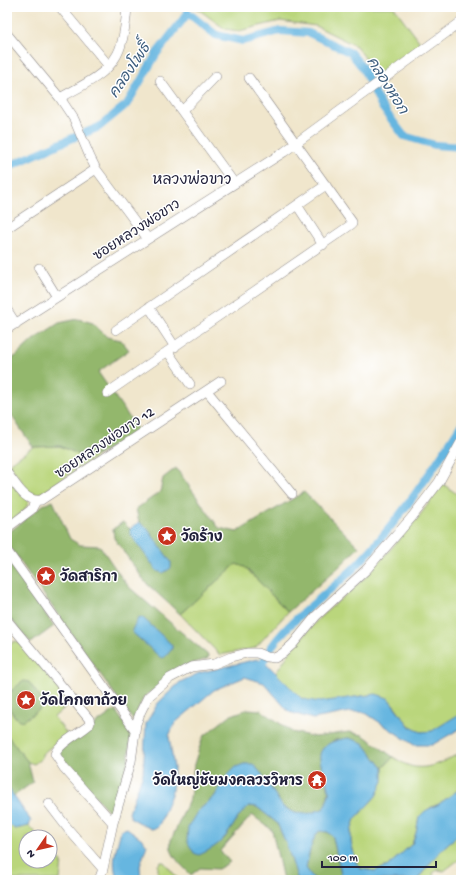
<svg xmlns="http://www.w3.org/2000/svg" width="468" height="887" font-family="'Gochi Hand','Playpen Sans Thai',sans-serif">
<rect width="100%" height="100%" fill="#fff"/>
<filter id="ink" filterUnits="userSpaceOnUse"><feTurbulence type="fractalNoise" baseFrequency=".025" numOctaves="2"/><feDisplacementMap in="SourceGraphic" scale="8" xChannelSelector="R" yChannelSelector="G"/><feConvolveMatrix kernelMatrix="1 2 1 2 8 2 1 2 1" color-interpolation-filters="sRGB"/></filter>
<filter id="wash" filterUnits="userSpaceOnUse"><feTurbulence type="fractalNoise" baseFrequency=".012" numOctaves="4" result="noise"/><feDisplacementMap in="SourceGraphic" scale="16" xChannelSelector="R" yChannelSelector="G"/><feGaussianBlur stdDeviation="0.9" result="paint"/><feColorMatrix in="noise" values="0 0 0 0 0 0 0 0 0 0 0 0 0 0 0 0 0 1.4 0 .05"/><feComposite in="paint" operator="in"/></filter>
<g filter="url(#wash)">
<rect width="100%" height="100%" fill="#f0e6cc"/>
<path fill="#bad67c" stroke="#6e7c5c" d="M197 7H394L422 45 379 76 356 46 316 26 280 21 239 31 225 29 198 9Z
M60 446 84 457 100 454 42 493 36 494 29 491 9 464 33 447Z
M7 477 29 502 24 511 7 524Z
M443 484 461 497V713C450 720 435 735 421 732 403 728 398 702 384 697 358 689 329 711 303 699 296 696 282 679 276 673L292 649 319 618 366 577 417 519Z
M236 564 245 567 288 612 255 648 220 655 180 614Z
M15 641 20 643 69 700V704L54 717 67 734 42 754V758L34 764 28 762 7 735V706L16 718 12 689 7 700V646Z
M461 752V788L439 804 431 807 419 817 416 833 412 844 388 866 375 871 361 869 356 862 351 842V831L355 819 376 796 383 781V768L393 757C398 760 404 764 410 766 428 771 446 761 461 752Z
M7 823 15 829 29 826 40 837H26V861H50V847L62 862 60 880H7Z
M461 834V858L444 871 438 870 433 873 434 878 432 880H417C430 864 443 844 461 834Z
M161 862H164L179 880H158V865Z"/>
<path fill="#93b76c" stroke="#5a6c54" d="M78 319 93 323 107 337 121 340 129 350 98 372 138 430 100 454 84 457 60 446 33 447 7 409V362L16 356 33 340 59 323Z
M176 468 219 528 237 532 304 492 359 547 340 566 288 612 245 567 236 564 180 614 146 583 114 538 113 529 123 522 130 529 131 535 147 528 139 522 136 509 160 492 163 478Z
M53 501 70 539 80 545 100 546 121 577 130 588 209 656 207 659 187 665 144 697 133 720 7 543V534L43 505Z
M7 559 54 626 31 643 7 615Z
M24 681 29 682 42 700 40 709 23 721C17 719 15 717 11 711 1 698 13 688 24 681Z
M248 709 261 710 292 732 315 737 349 732 363 735 393 757 383 768 363 743 337 739 323 748 320 758 329 790 327 801 323 809 307 814 295 813 283 807 261 773 253 765 244 764 224 779 215 796 197 812 224 839 242 812 249 806 257 807 277 823 286 843 298 880H283L272 830 252 815 220 851 230 862 218 869 200 868 191 875C182 865 168 855 171 840L190 798 194 764 203 737 229 716Z
M115 710 131 733 128 763 113 815 110 813 84 783 65 764 60 756 61 749Z
M7 735 28 762 33 782 14 796 7 786Z
M319 831 328 832 333 837 341 874 337 880H316L313 878 306 868C308 857 312 839 319 831Z"/>
<path fill="#66b6e0" stroke="#446c8e" d="M139 522 147 528 171 562V568L163 573 157 571 131 535 130 529Z
M139 617 143 618 172 645V649L165 657 161 658 133 633 132 630Z
M257 659 270 667 302 699 320 702 376 694 388 698 410 727 421 732 432 731 461 713V728L432 745H414L364 712H350L313 719 289 712 264 683 245 677 214 690 175 723 169 736 174 768 172 792 160 823 157 828 151 829 131 818 129 813 143 773 146 723 158 703 180 682 199 673Z
M349 738 363 743 383 768V781L376 796 355 819 351 831V842L356 862 361 869 375 871 388 866 412 844 416 833 419 817 425 811 439 804 461 788V834C443 844 430 864 417 880H337L341 874 333 837 328 832 319 831C312 838 308 857 306 868L313 878 316 880H298L286 843 277 823 257 807 249 806C236 816 234 828 223 839 217 846 208 851 199 855L194 853 187 841 188 827 197 812 215 796 224 779 236 767 244 764H253L261 773 283 807 295 813 307 814 323 809C326 803 330 796 329 789 328 779 321 769 320 759 318 744 338 739 349 738Z
M7 786 31 821 29 826 15 829 7 823Z
M127 828 142 839 147 845 140 866 141 880H118C110 862 117 848 121 830Z"/>
<g fill="none" stroke-linecap="round" stroke-linejoin="round">
<path stroke="#66b6e0" stroke-width="8" d="M186 7 188 13 216 35 243 41 280 31 309 33 351 53 362 67 382 107 404 136 435 145 461 147
M85 133 99 127 127 104 157 53 188 13
M7 167 75 137
M259 671C263 663 267 653 272 646 295 614 330 593 358 564 398 522 430 474 461 425"/>
</g>
</g>
<g filter="url(#ink)">
<g fill="none" stroke-linecap="round" stroke-linejoin="round">
<defs>
<path id="street" d="M60 7 109 66
M7 34 60 98 74 119 90 157 96 169 148 239
M160 81 234 183
M60 98C77 88 105 76 115 58 123 47 126 21 127 7
M182 111 216 76
M297 205 323 245
M7 228 96 169
M39 268 57 297
M149 307 175 347
M7 310 16 324
M7 329 284 152 461 22
M116 330 326 185
M168 352 190 384
M207 391 292 494
M107 393 352 224V222L249 78
M7 473C16 484 25 503 41 500L221 381
M7 528 31 510 36 501
M7 551 135 730
M7 620 89 719 90 723 89 725C80 733 59 743 55 754L64 768 113 823
M49 804 69 830 103 869 99 880
M103 869 113 823 131 762 136 724 141 711 148 697 170 678 191 667 214 664 231 657 247 653H257L267 657 275 658 283 653 293 644 316 616 366 570 412 517 439 482 461 442"/>
</defs>
<use href="#street" stroke="#898484" stroke-width="10"/>
<use href="#street" stroke="#fff" stroke-width="9"/>
</g>
</g>
<defs>
<symbol id="sight-disc" viewBox="-11 -11 22 22"><circle r="9.5" fill="#c8321e" stroke="#fff"/><path d="M0-6L1.8-2.2L6-1.7L2.9 1.2L3.7 5.4L0 3.3L-3.7 5.4L-2.9 1.2L-6-1.7L-1.8-2.2Z" fill="#fff"/></symbol>
<symbol id="temple-disc" viewBox="-11 -11 22 22"><circle r="9.5" fill="#c8321e" stroke="#fff"/><path d="M0-6L5-2H3V0L6.5 2.5H4V6H1.5V3h-3V6H-4V2.5H-6.5L-3 0V-2H-5Z" fill="#fff"/></symbol>
</defs>
<g fill-rule="evenodd">
<use href="#sight-disc" x="156" y="525" width="22" height="22"/>
<use href="#sight-disc" x="35" y="565" width="22" height="22"/>
<use href="#sight-disc" x="15" y="689" width="22" height="22"/>
<use href="#temple-disc" x="306" y="769" width="22" height="22"/>
</g>
<g text-anchor="middle" stroke-width="3" stroke-linejoin="round" paint-order="stroke">
<g font-size="14" fill="#22223b" stroke="#fff">
<text transform="translate(136 229) rotate(-33)" y="5">ซอยหลวงพ่อขาว</text>
<text transform="translate(104 442) rotate(-34)" y="5">ซอยหลวงพ่อขาว 12</text>
</g>
<g font-size="14" font-weight="bold" fill="#22223b" stroke="#fff" text-anchor="start">
<text x="181" y="541">วัดร้าง</text>
<text x="60" y="581">วัดสาริกา</text>
<text x="40" y="705">วัดโคกตาถ้วย</text>
<text x="303" y="785" text-anchor="end">วัดใหญ่ชัยมงคลวรวิหาร</text>
</g>
<g font-size="15" font-style="italic" fill="#3d5d7d" stroke="#fff">
<text transform="translate(129 70) rotate(-56)" y="5">คลองโพธิ์</text>
<text transform="translate(388 85) rotate(58)" y="5">คลองหอก</text>
</g>
<g font-size="15" fill="#22223b" stroke="#fff">
<text x="192" y="184">หลวงพ่อขาว</text>
</g>
</g>
<rect width="468" height="887" fill="none" stroke="#fff" stroke-width="24"/>
<g transform="translate(38 849) rotate(236)"><circle r="19" fill="#ffffff" stroke="#a7a7b1"/>
<path d="M0-3L7 15L0 10L-7 15Z" fill="#c8321e"/>
<text y="-6" font-size="11" font-weight="bold" text-anchor="middle" fill="#22223b">N</text>
</g>
<path d="M322 861v6h114v-6" fill="none" stroke="#22223b" stroke-width="2"/>
<text x="328" y="861" font-size="12" fill="#22223b" stroke="#ffffff" stroke-width="3" paint-order="stroke">100 m</text>
</svg>
